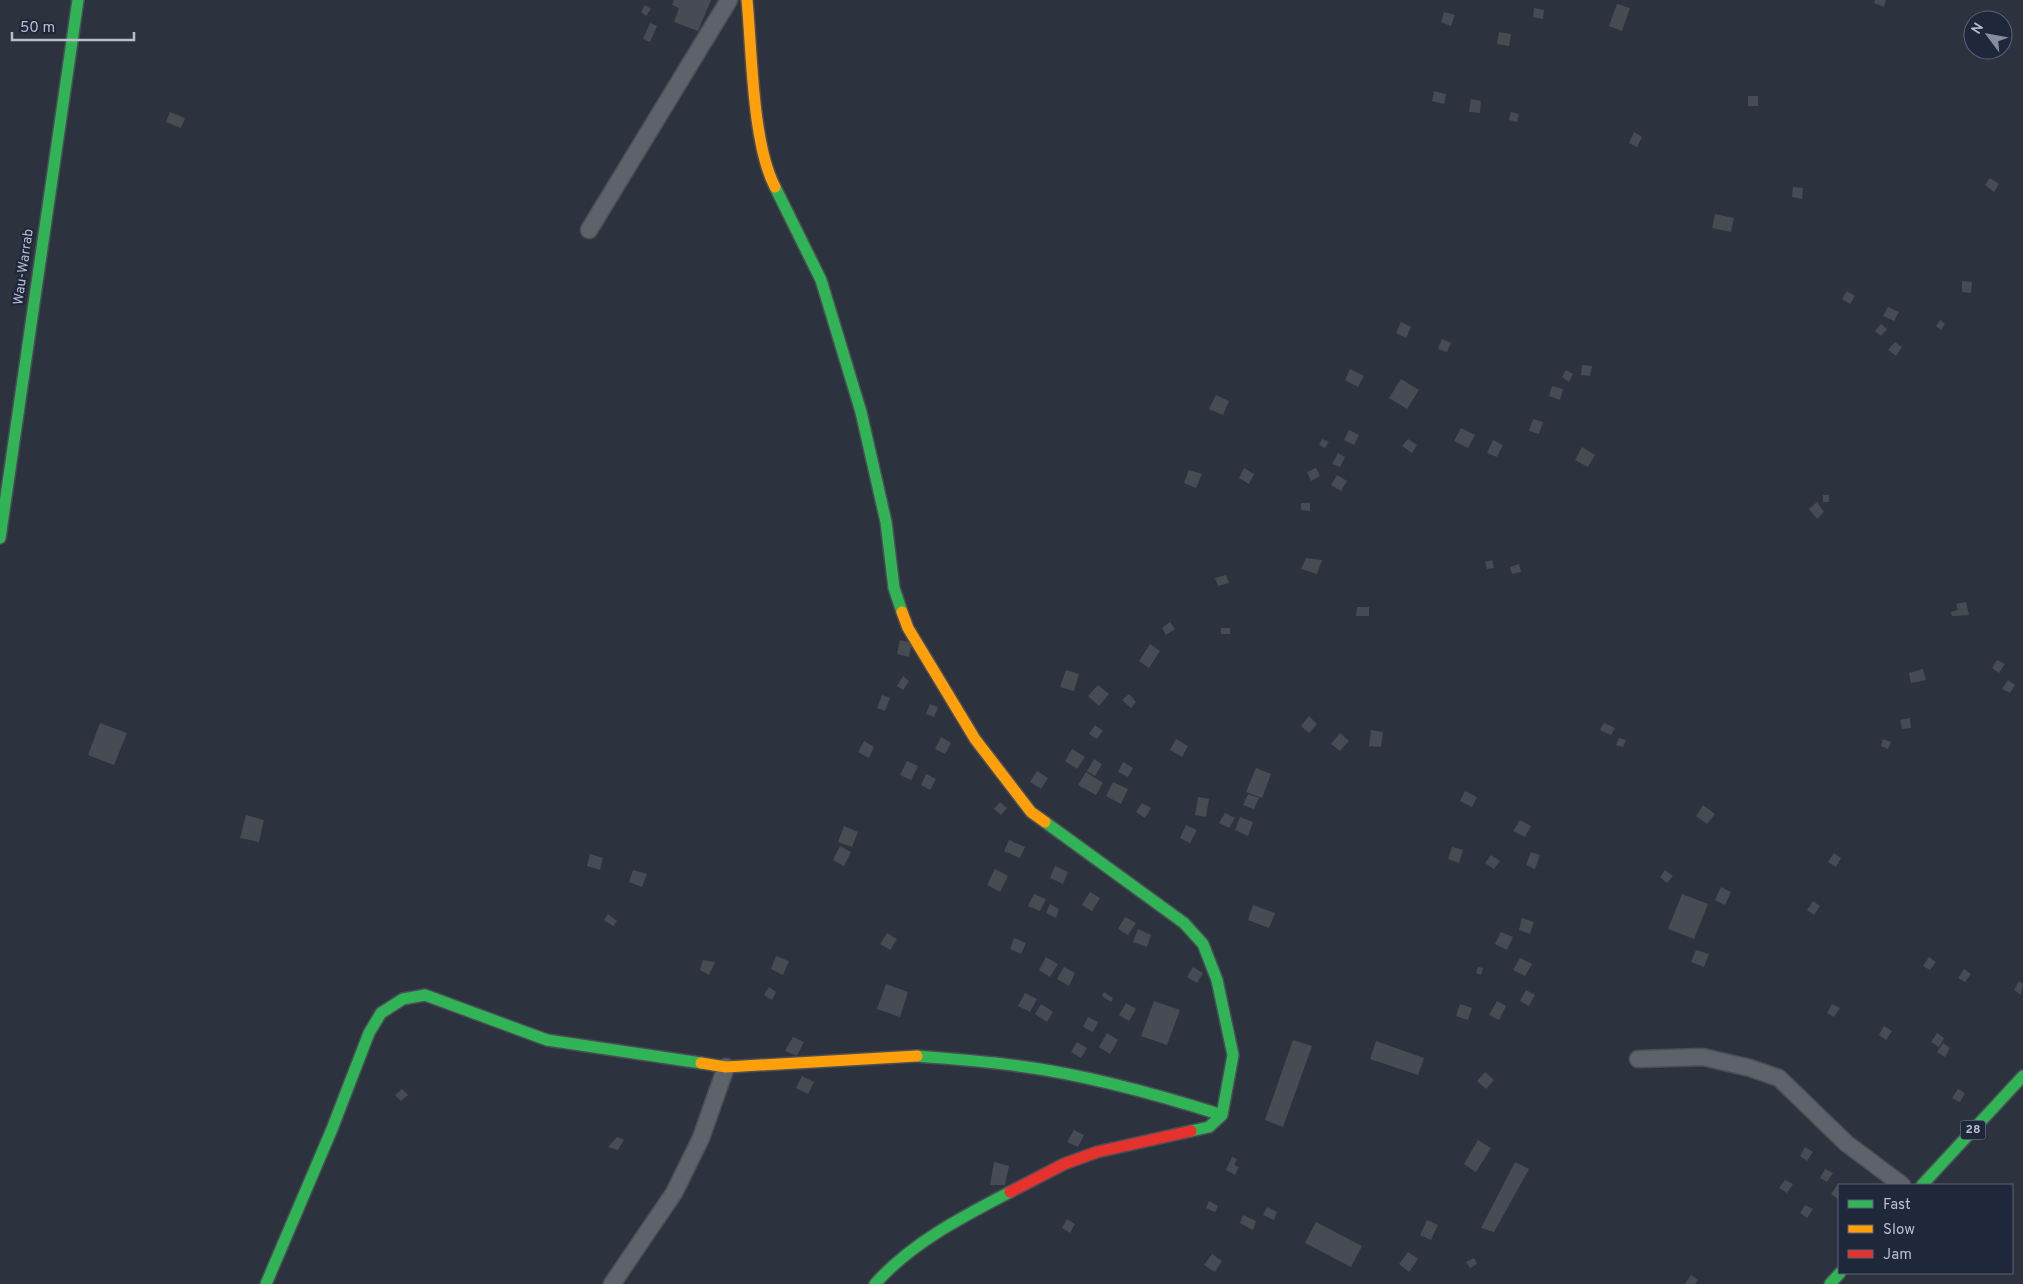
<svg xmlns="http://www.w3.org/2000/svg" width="2023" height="1284" viewBox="0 0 2023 1284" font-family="Overpass,sans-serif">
<rect width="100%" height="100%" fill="#2d333e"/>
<path fill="#464b54" d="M674 0H711L698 31 674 22 679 8 672 5Z
M1875 0H1886L1884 7 1874 3Z
M1617 4 1630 8 1622 31 1609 26Z
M645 5 651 9 646 16 641 12Z
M1534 8 1544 10 1543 19 1533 17Z
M1444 12 1455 15 1451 26 1441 22Z
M650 23 657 26 650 42 643 39Z
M1499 32 1511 34 1509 46 1497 44Z
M1434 91 1446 94 1444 104 1432 101Z
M1748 96H1758V106H1748Z
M1471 99 1481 101 1480 113 1469 112Z
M170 112 185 118 181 128 166 122Z
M1511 112 1519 114 1517 122 1509 120Z
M1634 132 1642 137 1637 147 1629 143Z
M1990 178 1999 184 1994 192 1985 185Z
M1793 187 1803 188 1802 199 1792 197Z
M1715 214 1734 218 1731 232 1712 228Z
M1962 281 1972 282 1971 293 1962 292Z
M1847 291 1855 296 1850 304 1842 299Z
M1888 307 1899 312 1894 321 1883 316Z
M1940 320 1945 324 1941 330 1936 326Z
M1401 322 1411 327 1406 338 1396 333Z
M1881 324 1887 329 1881 336 1875 331Z
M1442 339 1451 343 1447 352 1438 349Z
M1895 342 1902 347 1896 356 1888 350Z
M1582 365 1592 366 1590 376 1581 375Z
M1350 369 1364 376 1358 387 1345 380Z
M1566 370 1573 374 1569 382 1562 377Z
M1401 379 1419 390 1407 409 1389 398Z
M1552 386 1563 389 1560 400 1549 396Z
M1216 395 1229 401 1223 415 1209 409Z
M1533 419 1543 422 1539 434 1529 431Z
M1461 428 1475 435 1468 448 1454 441Z
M1349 430 1359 435 1354 445 1344 440Z
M1322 439 1329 442 1325 448 1319 445Z
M1408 439 1417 445 1412 453 1402 446Z
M1493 440 1503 445 1497 457 1487 453Z
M1582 447 1595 455 1588 467 1575 460Z
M1338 453 1345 457 1340 467 1332 464Z
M1244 468 1254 474 1249 484 1239 478Z
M1316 468 1320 476 1311 481 1307 472Z
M1189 470 1202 474 1196 488 1184 483Z
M1337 475 1347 481 1341 491 1331 485Z
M1823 495H1829V502H1823Z
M1817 502 1824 512 1817 519 1809 509Z
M1301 503H1310V511L1301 510Z
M1306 558 1322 560 1317 574 1301 569Z
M1492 560 1494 568 1487 569 1485 562Z
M1519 564 1521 572 1512 574 1510 567Z
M1226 575 1229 583 1218 586 1215 578Z
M1966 602 1969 615 1952 616 1951 612 1958 610 1956 604Z
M1357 607H1369V616H1356Z
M1170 622 1175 629 1166 635 1162 628Z
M1221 628H1230V634H1221Z
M900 640 912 643 909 657 897 654Z
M1150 644 1160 651 1149 668 1139 661Z
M1997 660 2005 664 1999 673 1992 668Z
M1923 669 1926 680 1911 683 1909 673Z
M1066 670 1079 674 1074 691 1060 687Z
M903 676 909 681 903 690 897 686Z
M2008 680 2015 685 2010 693 2002 689Z
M1098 685 1109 694 1099 706 1088 696Z
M1129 694 1136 702 1131 708 1122 700Z
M882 695 890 698 885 711 877 708Z
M930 704 938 707 934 717 926 714Z
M1309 716 1317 724 1309 733 1301 726Z
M1910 718 1911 728 1902 729 1900 720Z
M100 723 127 733 114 765 88 755Z
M1604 723 1615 728 1611 735 1600 730Z
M1095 725 1103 731 1097 739 1089 734Z
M1371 730 1383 732 1381 747 1369 746Z
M1340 733 1349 741 1340 751 1331 744Z
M941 737 951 743 945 754 935 749Z
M1619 738 1626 740 1623 747 1616 745Z
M1176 739 1188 746 1182 757 1170 750Z
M1883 739 1891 742 1888 749 1881 746Z
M864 741 874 747 869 758 858 752Z
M1072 749 1085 757 1077 769 1065 761Z
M1094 759 1102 764 1095 776 1087 771Z
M907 761 918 766 911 780 900 775Z
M1123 762 1133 768 1128 777 1118 772Z
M1256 768 1271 774 1262 798 1246 792Z
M1037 771 1048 778 1041 789 1030 782Z
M1086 772 1103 783 1096 795 1078 785Z
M926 774 936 779 930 790 921 785Z
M1113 782 1128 789 1121 804 1106 796Z
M1465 791 1477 797 1472 807 1460 801Z
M1248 794 1259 798 1254 809 1243 805Z
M1198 797 1209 799 1206 817 1195 815Z
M1000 802 1007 808 1001 815 994 809Z
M1142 803 1151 808 1145 818 1136 812Z
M1703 805 1715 814 1707 824 1696 816Z
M1225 813 1235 818 1229 828 1219 823Z
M246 815 264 820 259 842 240 838Z
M1240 817 1253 822 1248 836 1235 830Z
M1520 820 1531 826 1525 837 1513 831Z
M1186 825 1197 830 1190 843 1180 838Z
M844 826 858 832 852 847 838 842Z
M1009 840 1025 847 1020 858 1004 851Z
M840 846 851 852 844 866 833 860Z
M1452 847 1463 850 1459 863 1448 859Z
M1531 852 1540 855 1535 869 1526 865Z
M1834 853 1841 858 1836 867 1828 862Z
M590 854 603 858 600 870 587 866Z
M1491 855 1500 861 1494 869 1485 863Z
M1055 866 1068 872 1063 884 1050 878Z
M995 869 1008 876 1000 892 987 885Z
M633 870 647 874 642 887 629 882Z
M1665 870 1673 876 1667 883 1660 877Z
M1721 887 1731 892 1725 905 1715 900Z
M1090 892 1100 898 1092 911 1082 905Z
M1034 894 1046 899 1040 911 1028 906Z
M1682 894 1708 904 1694 939 1668 929Z
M1813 901 1820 906 1814 915 1807 910Z
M1050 904 1059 909 1056 918 1046 913Z
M1253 905 1275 913 1269 928 1248 920Z
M608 914 617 921 613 926 604 920Z
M1125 917 1136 923 1128 935 1118 929Z
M1522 918 1534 922 1530 934 1519 930Z
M1138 929 1151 935 1147 947 1133 942Z
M1501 932 1513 937 1507 950 1495 944Z
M887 933 897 939 890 950 880 944Z
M1014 938 1026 943 1021 954 1010 949Z
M1696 950 1709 954 1704 967 1691 962Z
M776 956 789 961 783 975 771 969Z
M1046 957 1058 964 1050 977 1039 970Z
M1929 957 1936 962 1930 970 1923 966Z
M1520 958 1532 964 1525 976 1513 970Z
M703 960 715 962 709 975 700 970Z
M1064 967 1075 973 1069 986 1057 979Z
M1193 967 1203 973 1197 983 1187 977Z
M1478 967 1483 968 1481 975 1476 973Z
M1964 969 1971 974 1965 982 1958 978Z
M2019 981 2023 984 2021 995 2014 990Z
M886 984 908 992 900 1017 877 1009Z
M769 987 776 992 772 1000 764 995Z
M1526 990 1535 995 1529 1006 1520 1001Z
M1104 992 1113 998 1111 1002 1102 996Z
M1025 993 1037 999 1030 1012 1018 1006Z
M1154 1001 1180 1010 1167 1045 1141 1036Z
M1497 1001 1506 1006 1499 1020 1489 1015Z
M1126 1003 1136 1009 1129 1021 1119 1015Z
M1041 1004 1053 1012 1047 1022 1035 1014Z
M1460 1004 1472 1008 1468 1020 1456 1016Z
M1832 1004 1840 1008 1834 1017 1827 1013Z
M1088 1017 1098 1022 1093 1032 1083 1027Z
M1884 1026 1892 1031 1886 1040 1879 1035Z
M1107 1033 1118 1040 1110 1054 1099 1047Z
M1937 1033 1944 1038 1939 1047 1931 1042Z
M793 1037 804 1042 797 1056 785 1051Z
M1293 1040 1312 1046 1283 1127 1265 1120Z
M1376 1041 1424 1058 1418 1075 1370 1059Z
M1077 1042 1087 1048 1081 1058 1071 1052Z
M1943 1043 1950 1048 1945 1057 1937 1052Z
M1485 1072 1494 1080 1486 1089 1477 1081Z
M802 1076 814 1082 808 1094 796 1088Z
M402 1089 408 1095 401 1101 395 1095Z
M1958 1089 1965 1093 1960 1102 1952 1098Z
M1074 1130 1084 1135 1078 1147 1067 1142Z
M617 1137 624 1140 618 1150 608 1147Z
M1478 1140 1491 1148 1476 1172 1464 1164Z
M1805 1147 1813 1152 1807 1161 1800 1156Z
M1232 1157 1237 1159 1234 1165 1239 1167 1235 1175 1226 1170Z
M994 1162 1009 1166 1005 1185H990Z
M1515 1162 1529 1169 1494 1232 1481 1228Z
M1825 1169 1833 1173 1827 1182 1820 1178Z
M1785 1180 1793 1184 1787 1193 1779 1188Z
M1837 1185 1839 1187 1838 1199 1831 1194Z
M1209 1201 1218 1206 1215 1212 1206 1208Z
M1805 1205 1813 1209 1807 1218 1800 1213Z
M1267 1207 1277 1212 1274 1220 1263 1215Z
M1243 1215 1256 1221 1253 1230 1240 1223Z
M1067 1219 1075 1224 1070 1233 1062 1228Z
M1427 1220 1438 1225 1431 1240 1420 1235Z
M1316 1222 1362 1246 1351 1267 1305 1243Z
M1408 1252 1418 1259 1409 1272 1399 1264Z
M1212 1254 1222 1261 1215 1272 1204 1265Z
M1474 1258 1477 1264 1470 1268 1466 1262Z
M1691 1275 1698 1280 1695 1284H1685Z"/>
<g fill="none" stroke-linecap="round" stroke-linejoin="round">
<g stroke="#4a4e56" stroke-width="19">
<path id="street" d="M589 230 729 0
M1638 1059 1703 1057 1750 1068 1779 1078 1846 1143 1902 1185
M612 1284 674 1193 701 1138 726 1067"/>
</g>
<g stroke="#4a4e56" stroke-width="14">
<path id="fast" d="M775 187 821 280 861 412 886 522 894 588 902 612
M0 538 78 0
M1045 822 1184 923 1203 944 1217 980 1233 1055 1222 1115 1209 1127 1191 1131
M917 1056C951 1059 985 1061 1019 1066 1088 1075 1156 1094 1222 1115
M1922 1185 2023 1076
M266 1284 332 1129 369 1033 381 1013 403 999 425 995 547 1040 701 1063
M875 1284C911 1243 962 1217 1010 1192
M1830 1284 1840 1273"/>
</g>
<g stroke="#4a4e56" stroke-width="14">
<path id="slow" d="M747 0C752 51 752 143 775 187
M902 612 908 628 975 739 1031 812 1045 822
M701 1063 726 1067 917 1056"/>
</g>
<g stroke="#4a4e56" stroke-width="14">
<path id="jam" d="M1010 1192 1064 1164 1097 1152 1191 1131"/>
</g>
<use href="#street" stroke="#5e626b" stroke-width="16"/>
<use href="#fast" stroke="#30b455" stroke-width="11"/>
<use href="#slow" stroke="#ff9f0a" stroke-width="11"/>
<use href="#jam" stroke="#e5322d" stroke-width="11"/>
</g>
<g text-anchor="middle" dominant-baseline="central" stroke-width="4.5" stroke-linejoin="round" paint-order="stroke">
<rect fill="#1f273b" stroke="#8a91a2" stroke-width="1" x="1960.5" y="1120.5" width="25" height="19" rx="4"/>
<g font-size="12" font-weight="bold" fill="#b8bece">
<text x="1973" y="1130">28</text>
</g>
<g font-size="14" fill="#b8bece" stroke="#1f273b">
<text transform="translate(24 267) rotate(-82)">Wau-Warrab</text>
</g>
</g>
<rect x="1838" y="1184" width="175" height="90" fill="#1f273b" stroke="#5c6376"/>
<rect x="1848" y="1200" width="25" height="8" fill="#30b455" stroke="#5c6376"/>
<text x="1883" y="1209" font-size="15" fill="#b8bece">Fast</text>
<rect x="1848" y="1225" width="25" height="8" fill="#ff9f0a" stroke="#5c6376"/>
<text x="1883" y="1234" font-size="15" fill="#b8bece">Slow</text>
<rect x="1848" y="1250" width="25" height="8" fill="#e5322d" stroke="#5c6376"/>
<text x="1883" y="1259" font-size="15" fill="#b8bece">Jam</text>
<g transform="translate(1988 35) rotate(302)"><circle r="24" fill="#1f273b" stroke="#5c6376"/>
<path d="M0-4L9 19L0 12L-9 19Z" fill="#878d9c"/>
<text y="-8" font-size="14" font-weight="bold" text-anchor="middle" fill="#b8bece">N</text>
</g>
<path d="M12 32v8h122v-8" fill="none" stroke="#b8bece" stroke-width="2.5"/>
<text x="20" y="32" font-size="15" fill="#b8bece" stroke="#1f273b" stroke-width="4" paint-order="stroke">50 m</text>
</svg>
